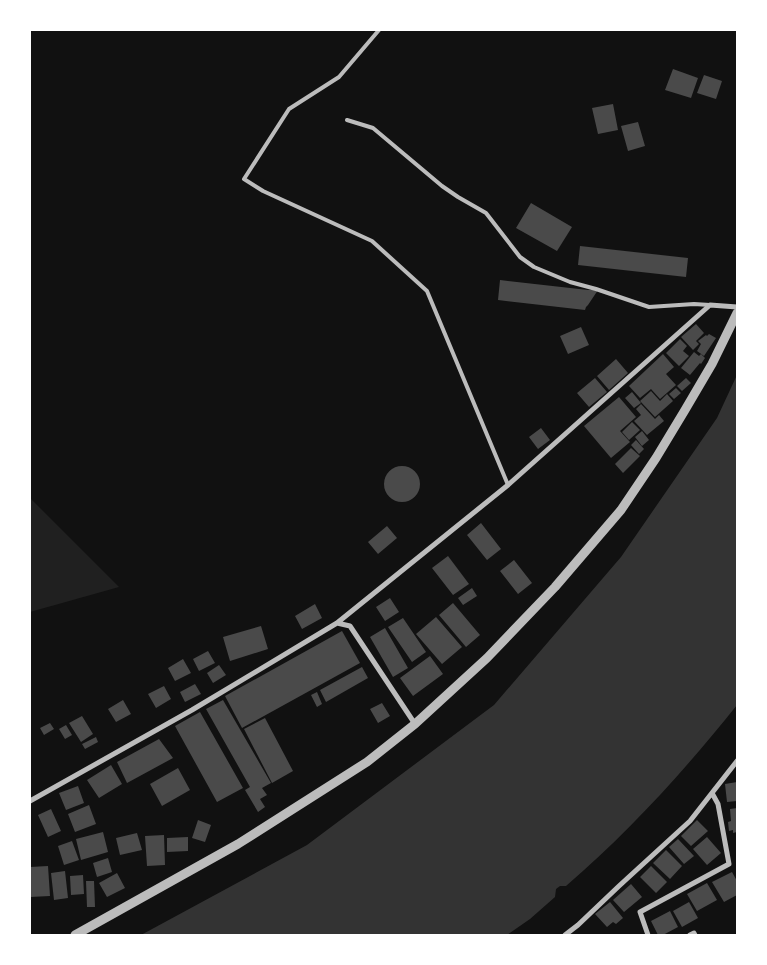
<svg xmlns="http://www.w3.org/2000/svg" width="767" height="965" viewBox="0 0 767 965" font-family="'Work Sans',sans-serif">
<rect width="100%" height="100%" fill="#111"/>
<path fill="#202020" d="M30 498 119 587 30 612Z"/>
<path fill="#333" d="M737 375V705C685 770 629 832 566 886H560L556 889 555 897 530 919 507 935H141L307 845 494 705 621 557 717 418Z"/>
<path fill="#4a4a4a" d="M673 69 698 78 691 98 665 90Z
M704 75 722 81 716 99 697 93Z
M613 104 618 130 598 134 592 108Z
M638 122 645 146 628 151 621 126Z
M531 203 572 227 557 251 516 228Z
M580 246 688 258 686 277 578 265Z
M500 280 588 290H598L588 305 586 307 585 310 498 300Z
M696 324 704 333 696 341 699 344 693 350 681 337Z
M581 327 589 345 568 354 560 336Z
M709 334 716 338 704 356 697 351 701 344 698 341 706 335 707 336Z
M680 339 687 346 683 351 689 356 679 366 666 353Z
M694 352 699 356 701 354 705 358 701 364 700 363 690 375 681 368Z
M663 354 674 367 666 374 676 385 660 399 651 389 640 398 629 386Z
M616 359 628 373 609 390 597 376Z
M595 378 607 392 589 407 577 393Z
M686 378 691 383 682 391 677 386Z
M676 388 681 393 674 399 669 394Z
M651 391 660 401 667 394 673 401 655 417 640 401Z
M632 392 641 403 634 408 625 398Z
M619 397 636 417 620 431 630 442 611 458 584 426Z
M641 404 655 419 659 415 664 421 647 435 634 421 641 415 636 409Z
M632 422 640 430 629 440 622 432Z
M541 428 550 440 538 449 529 437Z
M642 431 649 440 642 446 635 437Z
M636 440 644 449 639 454 631 445Z
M631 448 640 456 623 473 615 464Z
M384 484a18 18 0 1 1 36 0a18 18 0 1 1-36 0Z
M481 523 501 549 487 560 467 535Z
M387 526 397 538 378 554 368 542Z
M448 556 469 584 453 595 432 568Z
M514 560 532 583 518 594 500 571Z
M472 588 477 596 463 605 458 598Z
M390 598 399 612 385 621 376 607Z
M453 603 480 635 466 647 439 615Z
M315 604 322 618 302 629 295 616Z
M436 617 462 647 442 664 416 634Z
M403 618 426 652 412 662 388 627Z
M261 626 268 649 230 661 223 637Z
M385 628 408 668 393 677 370 637Z
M342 631 360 663 242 728 225 696Z
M208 651 215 663 199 671 193 659Z
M430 656 443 674 413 696 400 678Z
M183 659 191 673 175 681 168 668Z
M219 665 226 675 213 683 207 673Z
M362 667 368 678 326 702 320 690Z
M195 684 201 694 185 702 180 692Z
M164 686 171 699 156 708 148 694Z
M317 692 322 704 317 707 311 695Z
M123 700 131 714 116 722 108 709Z
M223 700 271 783 262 788 267 795 260 799 265 807 258 812 245 790 250 787 206 709Z
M382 703 390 716 378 723 370 709Z
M200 712 243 788 217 802 175 726Z
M82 716 93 734 81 742 69 723Z
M265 718 293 771 272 783 244 729Z
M50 723 54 729 44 735 40 728Z
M66 725 72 735 65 739 59 729Z
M96 737 98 742 85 749 82 744Z
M159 739 173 758 127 783 117 762Z
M111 765 122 784 99 798 87 780Z
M178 768 190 790 162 806 150 784Z
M737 782V801L727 802 725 784Z
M78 786 84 803 66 810 59 793Z
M89 805 96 824 75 832 68 814Z
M737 808V832L733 833V830L729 831 728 822 731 821 730 809Z
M51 809 61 831 48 837 38 815Z
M198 820 211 825 205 842 192 838Z
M697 820 708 831 691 846 681 836Z
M103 832 108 852 81 860 76 839Z
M137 833 142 850 120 855 116 838Z
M164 835 165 865 147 866 145 836Z
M188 837V851L167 852V838Z
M707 837 721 853 707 865 693 849Z
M678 839 694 856 684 864 669 847Z
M72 841 79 860 64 865 58 846Z
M666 850 682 866 670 879 653 863Z
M108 858 112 872 97 877 93 863Z
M48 866 50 896 30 897V867Z
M651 866 667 882 656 893 640 877Z
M65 871 68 898 54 900 51 873Z
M732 872 737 881V895L724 902 712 882Z
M117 873 125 888 107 897 99 883Z
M83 875 84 894 71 895 70 876Z
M86 881H94L95 907H87Z
M707 883 717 900 697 911 687 894Z
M631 884 642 897 624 912 613 900Z
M610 902 623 918 616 924 613 922 607 927 595 914Z
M689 902 698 918 682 927 673 911Z
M670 911 678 927 663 935H658L651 921Z"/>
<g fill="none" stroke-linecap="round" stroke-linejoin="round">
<path stroke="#bcbcbc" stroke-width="4" d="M379 30 339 77 289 109 244 179 263 191 372 241 427 291 508 485
M347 120 373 128 442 186 458 197 486 213 520 257 534 267 570 282 596 289 649 307 694 304 710 305"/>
<path stroke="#bcbcbc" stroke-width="5" d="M337 623 508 485 710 305 737 307
M30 801 192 710 337 623 350 626 415 724
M565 935 578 925 619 886 690 821 737 761
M648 935 640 912 729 864 718 804 712 793
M690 935 694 933 695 935"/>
<path stroke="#bcbcbc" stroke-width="9" d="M75 935 238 844 367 762 415 724 487 658 555 587 621 510 656 458 685 410 712 364 737 313"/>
</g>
<rect width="767" height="965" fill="none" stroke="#ffffff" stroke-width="62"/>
</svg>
